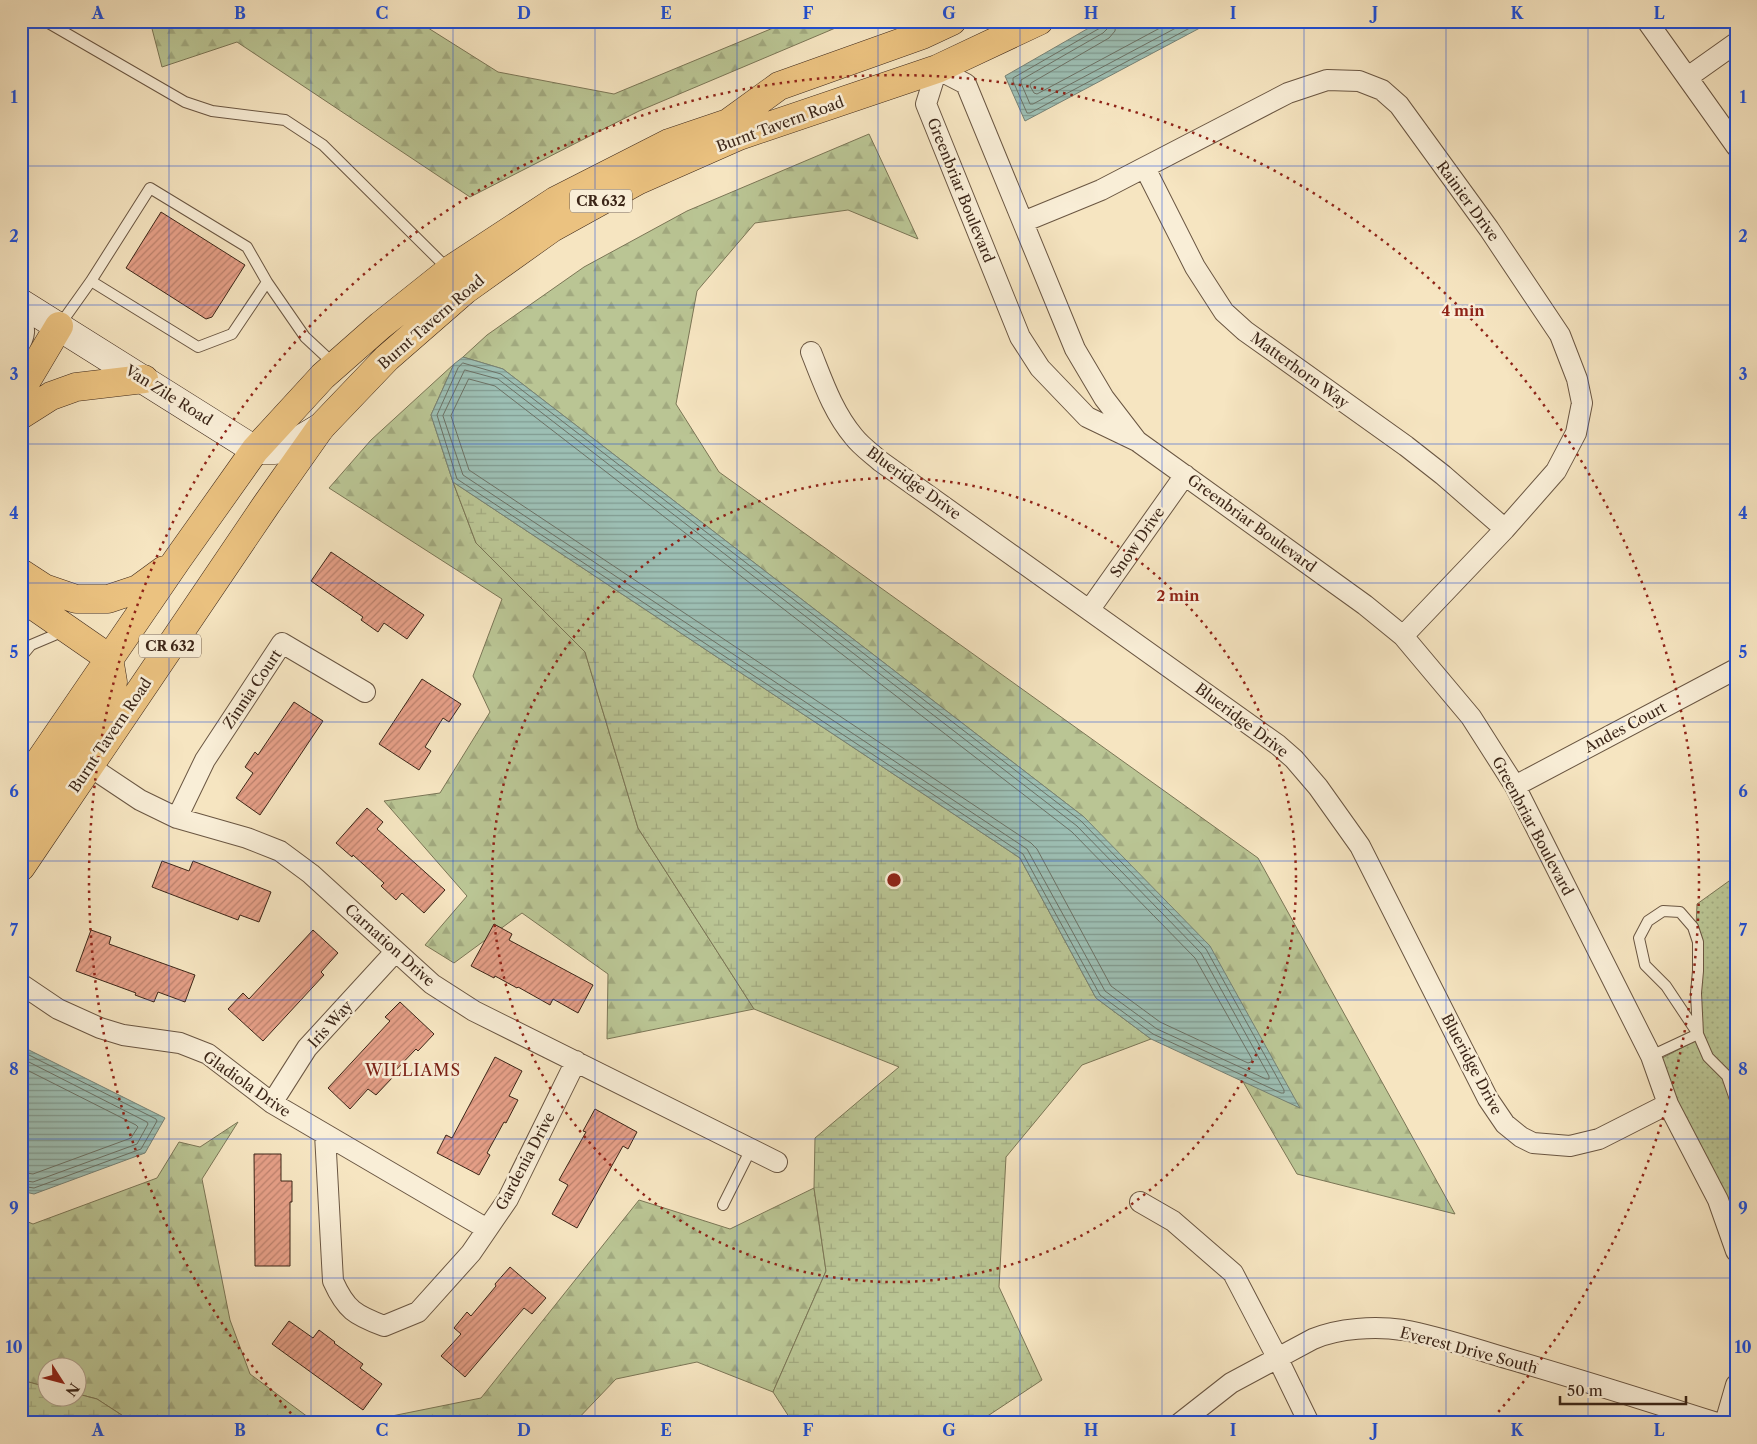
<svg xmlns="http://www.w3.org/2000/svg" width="1757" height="1444" viewBox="0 0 1757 1444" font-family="'Libre Caslon Text',serif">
<defs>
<pattern id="forest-firs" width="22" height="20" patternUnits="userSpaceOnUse" patternTransform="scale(1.25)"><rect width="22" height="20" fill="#bac594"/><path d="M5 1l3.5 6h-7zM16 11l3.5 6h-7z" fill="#a1a97f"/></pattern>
<pattern id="wetland-marsh" width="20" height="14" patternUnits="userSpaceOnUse" patternTransform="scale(1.25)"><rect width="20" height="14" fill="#bac594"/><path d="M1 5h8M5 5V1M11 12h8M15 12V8" fill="none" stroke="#a1a97f"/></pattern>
<pattern id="park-dots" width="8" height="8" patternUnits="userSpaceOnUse" patternTransform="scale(1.25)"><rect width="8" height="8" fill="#bac594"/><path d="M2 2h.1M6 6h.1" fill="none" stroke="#a1a97f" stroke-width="1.8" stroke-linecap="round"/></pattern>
<pattern id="water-rules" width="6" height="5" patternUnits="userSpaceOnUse" patternTransform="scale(1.25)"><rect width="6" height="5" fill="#9dbfb4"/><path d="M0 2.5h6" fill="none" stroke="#819b91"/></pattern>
<pattern id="building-hatch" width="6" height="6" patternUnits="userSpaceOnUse" patternTransform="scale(1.25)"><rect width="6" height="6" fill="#e59f87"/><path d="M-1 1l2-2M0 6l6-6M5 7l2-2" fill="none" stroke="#bb816d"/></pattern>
</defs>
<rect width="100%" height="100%" fill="#f6e5c1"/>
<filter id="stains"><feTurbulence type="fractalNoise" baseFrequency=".004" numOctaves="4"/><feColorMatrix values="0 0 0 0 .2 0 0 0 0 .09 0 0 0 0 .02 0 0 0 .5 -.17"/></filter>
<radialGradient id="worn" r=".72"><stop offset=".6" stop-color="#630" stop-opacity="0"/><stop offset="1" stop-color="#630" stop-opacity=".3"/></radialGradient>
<path fill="url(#forest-firs)" stroke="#7b7656" d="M150 21H417L498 72 614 94 790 21H852L639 111 470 197 237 42 162 67Z
M869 134 918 239 848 210 755 223 697 291 676 404 719 472 1258 858 1455 1214 1297 1174 1242 1080 1299 1107 1084 817 503 369 463 357 487 335 584 267 687 211Z
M454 364 431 415 453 482 476 543 585 652 638 828 754 1009 607 1039 608 974 522 913 454 963 425 945 467 896 384 801 440 793 490 712 473 676 502 599 329 488 371 440Z
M238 1122 202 1179 230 1320 250 1374 316 1423H134L97 1399 78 1394V1366H48L47 1387 21 1380V1219L33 1224 157 1178 179 1142 200 1147Z
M814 1188 826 1271 773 1392 697 1362 616 1379 574 1423H357L481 1398 639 1200 730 1229Z"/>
<path fill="url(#wetland-marsh)" stroke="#7b7656" d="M453 482 1020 858 1096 998 1151 1039 1082 1065 1006 1157 999 1287 1042 1380 977 1423H793L773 1392 826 1271 814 1188 815 1138 899 1067 754 1009 638 828 585 652 476 543Z
M21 1380 47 1387 48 1396H78V1394L97 1399 134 1423H21Z"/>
<path fill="url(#park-dots)" stroke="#7b7656" d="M1736 876V1223L1647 1066 1691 1043 1697 904Z"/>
<path fill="url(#water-rules)" stroke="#768276" d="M1101 21H1213L1025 121 1005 76Z
M463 357 503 369 1084 817 1210 946 1300 1108 1151 1039 1096 998 1020 858 453 482 431 415 454 364Z
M21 1046 165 1118 145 1153 34 1194 21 1191Z"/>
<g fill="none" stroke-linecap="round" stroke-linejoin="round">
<path stroke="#6c7266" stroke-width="1" d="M1102 21 1100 28 1013 78V81L1027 113H1030L1203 21
M1109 21 1108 28 1103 33 1021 80V83L1030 104H1033L1189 21
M1116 21 1115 31 1109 38 1031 83 1030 86 1034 93 1037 94 1173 21
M463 363 501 374 1081 821 1206 949 1284 1090V1093H1281L1153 1034 1100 995 1023 854 457 479 437 415 458 368Z
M465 370 498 379 1077 826 1201 953 1269 1076V1079H1266L1157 1029 1105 991 1027 849 463 475 443 416Z
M469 379 495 386 1072 832 1195 958 1252 1059 1251 1062 1248 1063 1160 1022 1111 986 1037 849 1031 843 469 470 451 416Z
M21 1051 156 1119 157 1121 141 1149 34 1188 21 1186
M21 1058 147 1122 148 1124 137 1144 33 1182 21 1180
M21 1067 136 1125 138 1127 131 1138 33 1174 21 1172"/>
</g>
<path fill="url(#building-hatch)" stroke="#3c2618" d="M161 212 245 265 212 317 206 319 126 268Z
M331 552 424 615 407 639 384 623 378 632 361 620 363 617 311 581Z
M422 679 461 704 449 722 443 718 425 747 431 751 419 770 379 744Z
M294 702 323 721 260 815 236 798 253 773 245 767 255 752 258 755Z
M367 808 383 822 377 829 445 890 424 913 402 893 396 900 381 886 384 883 353 855 352 857 336 843Z
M162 861 189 871 193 861 271 892 259 922 240 915 238 920 152 887Z
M494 924 512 934 509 940 593 985 578 1013 553 999 550 1005 518 987 517 988 495 976 494 978 471 966Z
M91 930 111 937 109 944 195 975 185 1002 158 992 154 1002 135 995 136 993 76 971Z
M313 930 338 953 321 972 324 975 263 1041 228 1009 243 993 249 999Z
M400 1002 434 1034 418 1051 416 1049 391 1075 393 1077 376 1095 368 1089 350 1109 328 1088 390 1021 385 1017Z
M495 1057 522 1071 509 1096 518 1100 506 1123 504 1122 487 1153 490 1155 479 1175 437 1153 446 1135 452 1138Z
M595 1109 637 1132 628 1149 623 1146 577 1228 552 1214 568 1185 559 1180 586 1132 583 1131Z
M254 1154H281V1181H292V1202H290V1266H255Z
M510 1267 546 1298 532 1314 524 1308 465 1377 441 1356 461 1334 454 1328 467 1312 471 1316 496 1286 495 1284Z
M289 1321 313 1338 319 1330 335 1342 334 1343 363 1364 360 1368 382 1384 363 1410 272 1344Z"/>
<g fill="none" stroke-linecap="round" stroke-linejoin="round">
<g stroke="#6a5642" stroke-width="12">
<path id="lane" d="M45 21 185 102 212 111 285 120 323 145 449 270
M91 281 198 347 232 334 267 282 305 337 334 364
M59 326 91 281 150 188 247 247 267 282
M21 352C31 337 31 329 25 313
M21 657 31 645 64 631
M1698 1034 1696 993 1698 971V942L1693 927 1680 912 1663 911 1648 921 1639 938 1645 965 1666 986 1698 1034 1708 1057 1727 1076 1736 1075
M1651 1056 1698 1034
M1727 1076 1736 1102
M723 1205 751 1149"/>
</g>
<g stroke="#6a5642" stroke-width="22">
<path id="street" d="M1647 21 1736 146
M1688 77 1736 43
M1145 168 1195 267 1224 312 1245 331 1406 446 1443 475 1505 529
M1023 222 1101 190 1288 93 1327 80 1359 81 1382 90 1399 105 1489 229 1560 335 1577 379 1582 403 1576 433 1556 471 1505 529 1403 636
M811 352C823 382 833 412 854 437 861 446 871 453 880 461L1278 745 1294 759 1318 787 1360 846 1488 1099 1505 1124 1521 1137 1533 1143 1570 1146 1599 1139 1668 1104
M1137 441 1104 398 1075 349 966 84 937 69 926 104 1020 337 1040 368 1087 417 1137 441 1365 605 1403 636 1471 717 1515 786 1651 1056 1668 1104 1718 1200 1736 1251
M1090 609 1185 475
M89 766 140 800 177 818 247 838 280 851 311 874 432 984 474 1011 777 1162
M1515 786 1736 669
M177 818 205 760 282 643 365 692
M21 984 58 1009 100 1028 123 1035 180 1043 208 1054 272 1103 487 1229
M272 1103 307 1048 396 951
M325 1134 333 1281C346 1310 355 1315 384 1326L418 1312 471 1253 508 1199 576 1061
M1140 1202 1173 1221 1233 1273 1277 1357 1309 1423
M1180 1423 1231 1383 1313 1339C1339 1328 1375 1326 1403 1330 1438 1336 1475 1349 1509 1359 1579 1379 1648 1401 1717 1423
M1725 1423 1736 1385"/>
</g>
<g stroke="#3c2618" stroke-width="29">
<path id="secondary" d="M21 303 255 450H275L301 439 321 427"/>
</g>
<g stroke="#3c2618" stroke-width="29">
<path id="primary" d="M21 390 59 326
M21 415 51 396 76 387 144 379
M21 573 44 588 76 599H108L138 589 164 570
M21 597 109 658 113 682 105 703 21 828
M21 788 177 560 255 450 323 376 381 325 450 270 555 201 669 143 728 123 779 86 922 35 952 21
M21 867 266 505 321 427 387 358 465 290 552 228 637 181 739 136 937 69 1039 21"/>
</g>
<use href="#lane" stroke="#f9eed7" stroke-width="10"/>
<use href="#street" stroke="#f9eed7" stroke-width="20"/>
<use href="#secondary" stroke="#f9eed7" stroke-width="28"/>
<use href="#primary" stroke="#ebc280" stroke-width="28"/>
</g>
<path fill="none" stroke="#1d4ed8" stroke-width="1" stroke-opacity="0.55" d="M169 21V1423M311 21V1423M453 21V1423M595 21V1423M737 21V1423M878 21V1423M1020 21V1423M1162 21V1423M1304 21V1423M1446 21V1423M1588 21V1423M21 166H1736M21 305H1736M21 444H1736M21 583H1736M21 722H1736M21 861H1736M21 1000H1736M21 1139H1736M21 1278H1736"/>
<g fill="none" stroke="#8f2418" stroke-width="2.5" stroke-dasharray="2.5 5">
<circle cx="894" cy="880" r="402"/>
<path d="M296 1419A805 805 0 1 1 1492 1419"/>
</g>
<g text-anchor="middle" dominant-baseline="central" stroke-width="5" stroke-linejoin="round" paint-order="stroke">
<g fill="#f9eed7" stroke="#756251" stroke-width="1">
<rect x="570" y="189.5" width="62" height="23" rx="4"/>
<rect x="139" y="634.5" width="62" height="23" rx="4"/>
</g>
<g font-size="14" font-weight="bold" fill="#3c2618">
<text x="601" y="201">CR 632</text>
<text x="170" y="646">CR 632</text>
</g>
<g font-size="15" fill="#3c2618" stroke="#f9eed7">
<text transform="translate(780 124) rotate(-20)">Burnt Tavern Road</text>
<text transform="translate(961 190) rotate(68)">Greenbriar Boulevard</text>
<text transform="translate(1468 201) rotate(54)">Rainier Drive</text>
<text transform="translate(431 322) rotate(-41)">Burnt Tavern Road</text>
<text transform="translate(1300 370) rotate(36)">Matterhorn Way</text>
<text transform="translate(169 395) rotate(32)">Van Zile Road</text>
<text transform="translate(914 483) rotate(36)">Blueridge Drive</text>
<text transform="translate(1252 523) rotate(36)">Greenbriar Boulevard</text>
<text transform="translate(1137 542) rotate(-55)">Snow Drive</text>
<text transform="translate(252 689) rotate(-56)">Zinnia Court</text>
<text transform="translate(1242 720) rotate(37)">Blueridge Drive</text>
<text transform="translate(1625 727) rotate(-28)">Andes Court</text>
<text transform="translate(110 735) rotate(-56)">Burnt Tavern Road</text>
<text transform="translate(1533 826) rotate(62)">Greenbriar Boulevard</text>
<text transform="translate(390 945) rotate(42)">Carnation Drive</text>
<text transform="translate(330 1024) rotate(-48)">Iris Way</text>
<text transform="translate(1472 1064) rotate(62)">Blueridge Drive</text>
<text transform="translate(247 1084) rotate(35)">Gladiola Drive</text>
<text transform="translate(525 1161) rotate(-62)">Gardenia Drive</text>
<text transform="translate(1469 1350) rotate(15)">Everest Drive South</text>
</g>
<g font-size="16" letter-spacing="1" fill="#7a1f14" stroke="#f9eed7">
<text x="413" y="1070">WILLIAMS</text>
</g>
</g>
<circle cx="894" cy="880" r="8" fill="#8f2418" stroke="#f9eed7" stroke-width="2.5"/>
<g font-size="15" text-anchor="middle" font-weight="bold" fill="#8f2418" stroke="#f9eed7" stroke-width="5" stroke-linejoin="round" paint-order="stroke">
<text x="1463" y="316">4 min</text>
<text x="1178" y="601">2 min</text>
</g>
<rect width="1757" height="1444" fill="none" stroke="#f6e5c1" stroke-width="55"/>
<g transform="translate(62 1382) rotate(126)"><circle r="24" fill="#f9eed7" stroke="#ad9e8b"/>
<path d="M0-4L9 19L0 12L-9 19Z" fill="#8f2418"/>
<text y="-8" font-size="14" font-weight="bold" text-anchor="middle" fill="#3c2618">N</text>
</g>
<path d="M1560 1396v8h126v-8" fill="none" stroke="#3c2618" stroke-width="2.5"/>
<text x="1567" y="1396" font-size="15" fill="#3c2618" stroke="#f9eed7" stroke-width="4" paint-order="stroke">50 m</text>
<rect x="28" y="28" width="1702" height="1388" fill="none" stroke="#1d4ed8" stroke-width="2"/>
<g font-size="16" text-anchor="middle" font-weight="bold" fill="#1d4ed8">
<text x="98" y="19">A</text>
<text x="240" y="19">B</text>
<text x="382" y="19">C</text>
<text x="524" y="19">D</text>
<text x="666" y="19">E</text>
<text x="808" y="19">F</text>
<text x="949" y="19">G</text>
<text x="1091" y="19">H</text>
<text x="1233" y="19">I</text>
<text x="1375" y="19">J</text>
<text x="1517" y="19">K</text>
<text x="1659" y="19">L</text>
<text x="14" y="103">1</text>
<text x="1743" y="103">1</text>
<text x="14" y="242">2</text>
<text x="1743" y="242">2</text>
<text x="14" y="380">3</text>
<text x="1743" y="380">3</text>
<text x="14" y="519">4</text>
<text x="1743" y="519">4</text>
<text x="14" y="658">5</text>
<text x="1743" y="658">5</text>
<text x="14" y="797">6</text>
<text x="1743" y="797">6</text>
<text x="14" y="936">7</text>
<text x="1743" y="936">7</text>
<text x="14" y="1075">8</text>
<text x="1743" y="1075">8</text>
<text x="14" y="1214">9</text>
<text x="1743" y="1214">9</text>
<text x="14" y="1353">10</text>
<text x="1743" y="1353">10</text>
<text x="98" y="1436">A</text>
<text x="240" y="1436">B</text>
<text x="382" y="1436">C</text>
<text x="524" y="1436">D</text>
<text x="666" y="1436">E</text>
<text x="808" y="1436">F</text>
<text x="949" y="1436">G</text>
<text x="1091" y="1436">H</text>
<text x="1233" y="1436">I</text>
<text x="1375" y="1436">J</text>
<text x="1517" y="1436">K</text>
<text x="1659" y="1436">L</text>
</g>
<rect width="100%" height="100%" filter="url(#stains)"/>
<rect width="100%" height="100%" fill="url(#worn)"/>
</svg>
